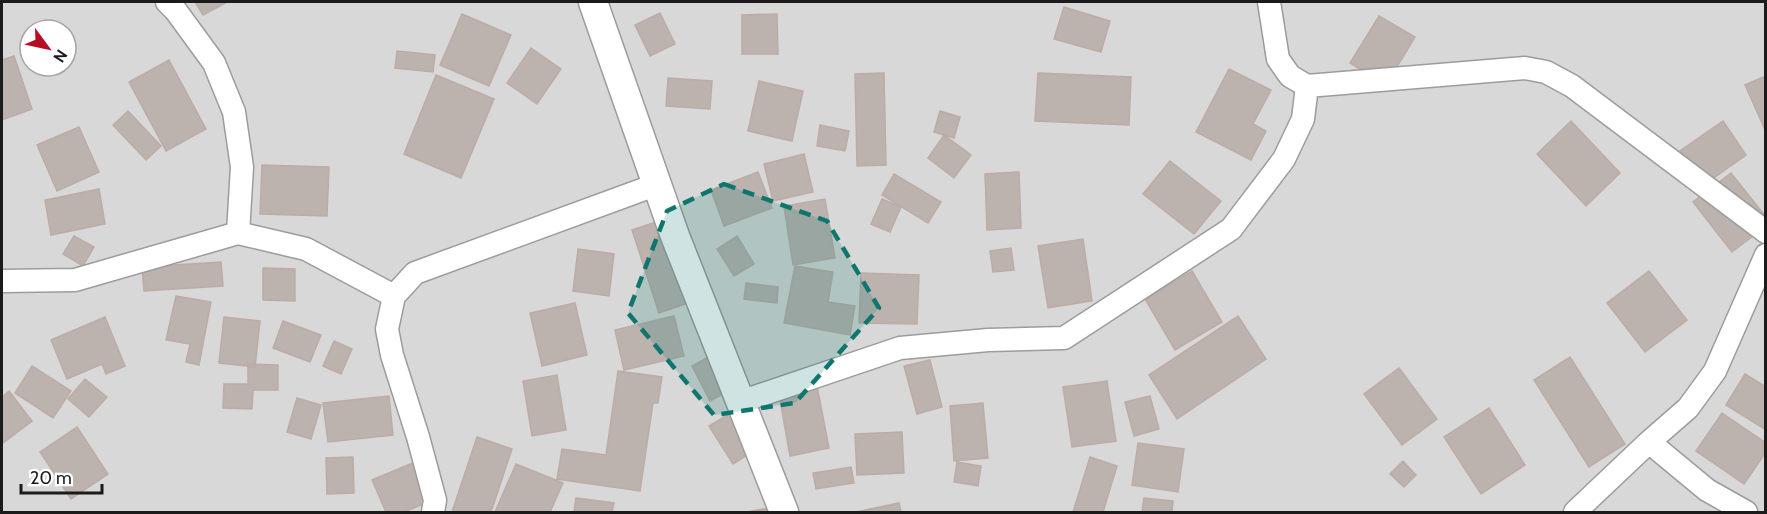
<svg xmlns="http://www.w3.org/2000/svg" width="1767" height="514" viewBox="0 0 1767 514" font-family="Cabin,sans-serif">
<rect width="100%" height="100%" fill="#ece7e1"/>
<path fill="#d9d8d8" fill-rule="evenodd" d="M2 2H1765V512H2ZM30 30H66V66H30Z"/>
<path fill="#bcb2ae" stroke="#bcaca5" stroke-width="1.5" d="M195 2H227L203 15Z
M1064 7 1110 21 1101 52 1054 39Z
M660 13 675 44 650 56 635 25Z
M462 14 511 35 489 86 440 65Z
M777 14 778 54H742V15Z
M1379 16 1415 37 1386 85 1350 63Z
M531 48 561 69 537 104 507 83Z
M397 51 435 55 433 72 395 68Z
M14 56 32 109 2 120V60Z
M169 60 206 129 166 151 129 82Z
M1229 69 1271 90 1253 124 1266 131 1251 160 1196 132Z
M884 73 886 165 857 166 855 74Z
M1038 73 1131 77 1129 125 1035 121Z
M436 75 494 99 461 178 404 154Z
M1766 76V132L1745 85Z
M668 78 712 81 710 109 666 106Z
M759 81 803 91 792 141 748 131Z
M128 111 161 146 146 160 113 125Z
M940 111 960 117 954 138 934 132Z
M1571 121 1620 173 1586 206 1537 154Z
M1723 121 1746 155 1701 187 1677 153Z
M820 125 849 131 845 151 817 146Z
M79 127 99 172 57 191 37 145Z
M944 135 971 155 954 178 928 158Z
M804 154 813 192 773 201 764 164Z
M1170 161 1221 201 1194 234 1143 194Z
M262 165 329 167 327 216 260 214Z
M758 172 772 208 724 226 711 190Z
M1019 172 1021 228 987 230 985 174Z
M1731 173 1766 217V226L1732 252 1693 202Z
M894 174 941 202 928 223 882 195Z
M99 189 105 224 51 235 45 200Z
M825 199 835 258 793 265 784 206Z
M882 199 901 207 890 232 871 224Z
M662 220 688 303 659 313 632 230Z
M74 236 94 247 83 266 63 254Z
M737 236 754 264 734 276 717 249Z
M1083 239 1092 301 1048 308 1038 246Z
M1011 248 1014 270 993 272 990 251Z
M578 249 614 254 609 296 573 291Z
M221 262 223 286 144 291 142 267Z
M795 266 833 272 828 302 855 306 850 335 784 323Z
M263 268 295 269V301L263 300Z
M1192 271 1222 322 1175 350 1145 299Z
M1649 271 1687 320 1645 352 1607 303Z
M861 273 919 275 917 324 859 323Z
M746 283 778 287 777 303 744 299Z
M176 296 211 302 199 365 186 362 190 344 166 340Z
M575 303 587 355 542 366 530 313Z
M674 316 684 356 624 370 615 330Z
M1238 316 1266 359 1177 419 1149 375Z
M105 317 125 366 106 374 102 364 67 379 51 340Z
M224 317 260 321 255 367 219 363Z
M283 321 321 335 310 362 273 348Z
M334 341 352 349 341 374 323 366Z
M708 357 727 392 710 401 692 366Z
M1570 357 1625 444 1589 467 1534 380Z
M930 360 942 407 917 414 904 366Z
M248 364 278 365V390H253L252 409 223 408 224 384H248Z
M32 366 71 391 53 418 15 393Z
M1399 368 1437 419 1402 445 1364 394Z
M618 371 662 377 658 403H653L640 491 557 479 562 449 606 455Z
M1745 374 1766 387V430L1726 405Z
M557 375 566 430 532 436 523 381Z
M85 379 107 397 89 417 68 399Z
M1107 381 1116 441 1072 447 1063 387Z
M817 386 829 448 790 456 779 394Z
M9 391 32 421 3 443 2 441V397Z
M389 396 393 435 328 442 323 403Z
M1150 396 1159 429 1134 436 1125 402Z
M297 398 321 405 311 439 287 432Z
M983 403 988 458 954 461 950 406Z
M1489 408 1525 465 1481 494 1444 437Z
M1722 413 1766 443V452L1744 484 1696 451Z
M729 414 752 452 733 464 709 426Z
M77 427 108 474 71 499 40 452Z
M902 432 904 473 857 475 855 434Z
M477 437 512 449 491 512H452Z
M1138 443 1184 449 1178 492 1132 485Z
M353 457 354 493 327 494 326 458Z
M1090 457 1117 466 1103 512H1073Z
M1403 461 1416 475 1404 487 1390 474Z
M415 462 431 501 404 512H386L372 480Z
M957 462 981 466 978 486 954 482Z
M516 464 563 483 550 512H495Z
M851 467 854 483 816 489 813 473Z
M576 498 614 503 612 512H574Z
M1144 498 1173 501 1172 512H1142Z
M899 503 901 512H856Z
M768 508 769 512H747Z"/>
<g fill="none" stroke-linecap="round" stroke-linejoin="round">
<g stroke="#9c9c9c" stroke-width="25">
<path id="minor" d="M167 2 176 11 214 63 234 112 242 167 238 233
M1269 2 1278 59 1290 76 1307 86 1525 68 1546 72 1572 86 1766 232
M2 281 75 280 238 233 306 249 394 296
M740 402 900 348 988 340 1064 338 1231 229 1284 159 1303 119 1307 86
M1649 442 1707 490 1746 512
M433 512 435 500 418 437 392 355 387 329 394 296 415 273 658 184
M1575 512 1649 442 1688 408 1715 371 1766 255"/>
</g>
<g stroke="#9c9c9c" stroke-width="31">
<path id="tertiary" d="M593 2 675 236 784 512"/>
</g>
<use href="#minor" stroke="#fff" stroke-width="22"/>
<use href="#tertiary" stroke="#fff" stroke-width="28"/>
</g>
<path fill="#0f766e" fill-opacity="0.2" stroke="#0f766e" stroke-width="4.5" stroke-dasharray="12 8" stroke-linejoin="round" d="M724 184 827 221 879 308 795 403 714 415 628 313 667 211Z"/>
<rect width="1767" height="514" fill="none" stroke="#1b1b1b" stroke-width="6"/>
<g transform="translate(48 48) rotate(123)"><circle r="28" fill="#ffffff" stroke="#a4a4a4" stroke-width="1.5"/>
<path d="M0-4.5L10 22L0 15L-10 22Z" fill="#b80e24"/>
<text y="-9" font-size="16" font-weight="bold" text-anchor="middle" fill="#1b1b1b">N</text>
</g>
<path d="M21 484v9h81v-9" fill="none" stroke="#1b1b1b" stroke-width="3"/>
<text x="30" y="484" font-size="18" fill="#1b1b1b" stroke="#ffffff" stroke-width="4.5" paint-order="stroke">20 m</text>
</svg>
